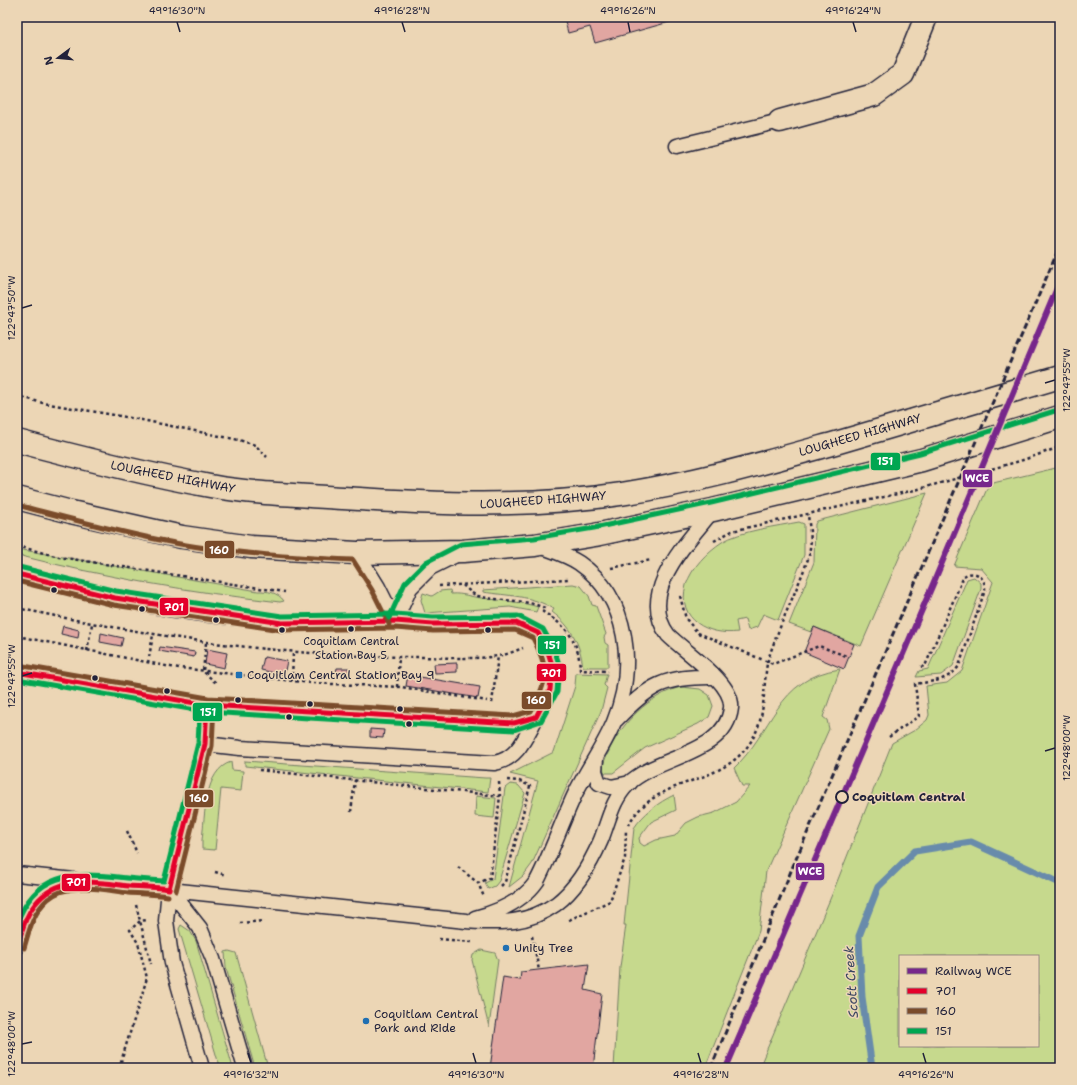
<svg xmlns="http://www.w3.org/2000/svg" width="1077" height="1085" viewBox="0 0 1077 1085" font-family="'Shantell Sans',sans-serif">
<rect width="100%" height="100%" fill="#ecd6b5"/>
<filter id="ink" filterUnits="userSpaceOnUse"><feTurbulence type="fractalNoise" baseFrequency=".025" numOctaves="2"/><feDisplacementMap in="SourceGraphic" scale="8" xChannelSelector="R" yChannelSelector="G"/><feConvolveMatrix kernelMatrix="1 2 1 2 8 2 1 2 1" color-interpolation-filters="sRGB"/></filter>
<g filter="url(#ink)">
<path fill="#c6d98d" stroke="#747e64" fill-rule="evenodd" d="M1060 467V1068H759L833 892 892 743 915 730 927 720 929 715 926 686 947 683 962 671 993 582 981 568 954 566 989 484ZM900 956H1038V1046H900Z
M927 493 861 646 814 627 811 632 789 624 814 562 815 524 817 521Z
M799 522 804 524V555L778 620 763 614 757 627 748 630 745 619 736 621 738 632C709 636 676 620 686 585 692 567 707 552 722 542 740 531 778 526 799 522Z
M17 549 258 591C267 591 278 592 284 601L280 602C191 592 104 577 17 555Z
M974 577 981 583V589L953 666 941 675 916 677 919 671 928 669 965 584 967 579Z
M573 584 581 586 589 596 592 605 596 606 606 634 604 637 605 643 608 645V667H583C580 643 571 626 552 612L554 609C531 595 508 596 483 592V590Z
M450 590 451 594C463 593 470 597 482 598 501 601 519 601 538 607L536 612 510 607 425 613 421 600 423 593 432 596 440 591Z
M840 669 823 717 827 720 829 729 766 871 759 931 705 1068H614L620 967 626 925H624L634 828C643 814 659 802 674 795L676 810 651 822 639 838 640 843 644 846 656 840 675 836 686 823 698 817 714 813 736 802 750 786H742L734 768C773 732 776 678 840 669Z
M576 673 607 674 604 685 607 688 601 711 532 864 523 876 509 887 538 781 510 774 554 752 575 686Z
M681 687 700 689 709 695 713 706 709 717 698 724 645 748 613 773H605C601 767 605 759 608 753 621 723 649 695 681 687Z
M245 761 485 778H490L488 792 245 766Z
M231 762 232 770 243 771 241 791 221 789 215 850 202 849V840C205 816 204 770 231 762Z
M510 784 518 785 525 793 499 881 495 886 488 889 485 883 493 879 505 788Z
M476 796 496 798 494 818 475 816Z
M181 925 190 931 196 941 233 1068H220L179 929Z
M481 950 495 953 498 960 489 1027 472 960 473 955Z
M229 951 236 953 268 1068H255L226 968 225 952Z"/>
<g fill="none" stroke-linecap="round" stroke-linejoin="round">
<path stroke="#688bab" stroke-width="7" d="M872 1068 862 997 859 936 878 887 915 851 971 842 1060 883"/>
</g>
<path fill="#e1a6a1" stroke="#22223b" d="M564 17H679L680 19 595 43 590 27 568 33Z
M63 626 79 630 78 638 61 634Z
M814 627 854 644 844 669 804 652Z
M101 633 123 638 121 646 100 642Z
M160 647 195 652 194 657 159 651Z
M207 649 227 653 224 668 205 664Z
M264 657 287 661 284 675 261 670Z
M457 663V672L435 673 434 664Z
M337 668H349V673H336Z
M408 675 480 687 478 698 406 686Z
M370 729 384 730 383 738 370 737Z
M589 964 585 990 602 994 593 1068H490L503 977 520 980 521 972Z"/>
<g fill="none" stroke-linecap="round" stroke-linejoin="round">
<g stroke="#22223b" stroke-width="17">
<path id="lane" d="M677 146 780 121
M357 553 378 587 395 621
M17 574C102 599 192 616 281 622 318 625 356 620 394 621 410 621 426 624 442 624 471 623 512 617 536 633 540 635 542 640 544 644 557 669 551 691 538 715 526 735 519 759 494 763L240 748 205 744
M395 621 410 588 430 568 458 554
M17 672 207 705 514 723 536 717
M616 720C650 684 665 676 715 677
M596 758 595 771 599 783 611 787 630 783
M17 874 466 921C501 923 526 925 556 904 576 889 591 863 601 840 609 820 612 800 628 784 657 756 726 754 731 708 734 683 685 652 668 635 636 592 688 542 713 510
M169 889 200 928 213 959 245 1068
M475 918C498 912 523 901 537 881 552 852 562 821 576 792 588 768 604 746 614 722 636 669 630 598 579 563 567 555 553 551 540 546
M17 946C28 917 36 887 71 882
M202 1068 172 963 166 921 169 889 205 744 207 705"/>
</g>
<g stroke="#22223b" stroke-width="25">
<path id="street" d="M780 121 874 95 903 74 926 17"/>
</g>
<g stroke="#22223b" stroke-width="25">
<path id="primary" d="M17 441C81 458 145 474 210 486 253 494 299 495 343 498 435 504 529 508 621 494 695 483 767 462 839 442 913 420 986 399 1060 377
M17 498 71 512 182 537 251 547 357 553 463 551 535 545 595 535 713 510 922 460 1060 417"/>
</g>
<path stroke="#22223b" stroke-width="2.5" stroke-dasharray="3 3" stroke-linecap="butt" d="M17 396 43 403 137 419 239 440 255 445 267 457
M714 541 732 531 915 490 1020 461 1060 447
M17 546 59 557 285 592
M611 568 651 560
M463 585C467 589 472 594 478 596 501 602 521 598 545 608L543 612C568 627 579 641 580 670L608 671
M439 586 568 579
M680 596 686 619 698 633 773 664 819 646 849 657
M17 608C148 636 281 657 415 657 440 657 474 660 497 656 506 655 515 651 523 648
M17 636 171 667 311 683 401 687 487 701
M206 643 203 671 216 683
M87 651 92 624
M148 663 153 635
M292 681 293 652
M397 687 399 657
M492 703 498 656
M889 737 919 716 915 684C933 681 947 682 959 666L985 590C986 577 975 569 964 576L925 666 919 667
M259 770 500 796 490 878 478 883
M499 782 500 796
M351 812 355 780
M628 825C655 778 708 787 741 754 762 732 763 710 765 681 766 674 766 666 768 660 779 625 797 591 809 556L811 540 808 515
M127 831 137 853
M458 867 478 883 484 897
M215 872 226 875
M501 886 505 882 530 786 519 781 507 780
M136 905 151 964
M569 920 610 901 625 858 626 830
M240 923 264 921
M532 936 539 970
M439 939 472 942
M119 1068 147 978 138 943 130 930 140 921 147 920"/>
<use href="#lane" stroke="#ecd6b5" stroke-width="14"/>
<use href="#street" stroke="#ecd6b5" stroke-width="22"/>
<use href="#primary" stroke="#ecd6b5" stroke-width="22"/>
<path stroke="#22223b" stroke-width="3" stroke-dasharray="6 3" stroke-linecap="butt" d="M711 1068 793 866 1060 246"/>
<g stroke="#ecd6b5" stroke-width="8">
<path id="bus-1" d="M17 574 115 598 282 623 395 621 433 624 516 623 538 633 548 652 552 665 550 690 536 717 514 723 207 705 17 672
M169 889 205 744 207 705
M17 946C22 932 25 916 35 904 58 874 96 882 129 886 142 887 156 887 169 889"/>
</g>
<g stroke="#ecd6b5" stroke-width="8">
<path id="bus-2" d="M17 505C71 519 125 534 180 544 237 554 295 557 353 560L372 590 389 624
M17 581 114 605 281 630 395 628 433 631 515 630 533 638C550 671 548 679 531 711L513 716 208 698 18 665
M176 891 212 746 214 705
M24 948C29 931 33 912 48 899 69 881 104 890 128 893 142 894 155 894 168 896"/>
</g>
<g stroke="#ecd6b5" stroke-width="8">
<path id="bus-3" d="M389 618 405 583 426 562 461 544 534 538 594 528 711 503 920 453 1058 410
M17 679 207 712 514 730 541 721 557 692 559 664 554 649 543 629 518 616 433 617 395 614 282 616 116 591 19 567
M17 923C35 873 72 872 118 877 133 879 148 880 164 881L198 743 200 705"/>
</g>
<use href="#bus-1" stroke="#e4002b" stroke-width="5"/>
<use href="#bus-2" stroke="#7a4b2a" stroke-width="5"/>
<use href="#bus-3" stroke="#00a651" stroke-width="5"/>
<g stroke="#ecd6b5" stroke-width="9">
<path id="rail-1" d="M726 1068 936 577 1060 281"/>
</g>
<use href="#rail-1" stroke="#77278b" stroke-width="6"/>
</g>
</g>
<path fill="none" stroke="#22223b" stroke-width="1.5" d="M177 22 180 32M402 22 405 32M628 22 630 32M853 22 856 32M22 308 32 305M1045 383 1055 380M22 676 32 673M1045 751 1055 748M22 1044 32 1042M248 1053 251 1063M473 1053 476 1063M698 1053 701 1063M923 1053 926 1063"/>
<g fill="#22223b" stroke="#ecd6b5" stroke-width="1.5">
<circle cx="54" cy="590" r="3.5"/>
<circle cx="142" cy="609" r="3.5"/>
<circle cx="216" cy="620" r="3.5"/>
<circle cx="351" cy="629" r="3.5"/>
<circle cx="282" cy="630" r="3.5"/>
<circle cx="488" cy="630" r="3.5"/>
<circle cx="95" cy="678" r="3.5"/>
<circle cx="167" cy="691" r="3.5"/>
<circle cx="238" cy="700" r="3.5"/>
<circle cx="310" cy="704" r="3.5"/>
<circle cx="400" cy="709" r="3.5"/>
<circle cx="289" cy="717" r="3.5"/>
<circle cx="409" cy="724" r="3.5"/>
</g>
<g fill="#1f6fb2" stroke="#ecd6b5" stroke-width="1.5">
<rect x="235" y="671" width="8" height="8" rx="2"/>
<circle cx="506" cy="948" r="4"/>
<circle cx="366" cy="1021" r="4"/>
</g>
<circle fill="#ecd6b5" stroke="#22223b" stroke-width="2" cx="842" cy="797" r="6"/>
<g text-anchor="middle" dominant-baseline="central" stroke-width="3" stroke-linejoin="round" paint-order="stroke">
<g font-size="11" fill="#22223b" stroke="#ecd6b5">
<text x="351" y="641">Coquitlam Central<tspan x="351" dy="14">Station Bay 5</tspan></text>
</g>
<g font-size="12" fill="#22223b" stroke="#ecd6b5">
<text transform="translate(860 435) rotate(-16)">LOUGHEED HIGHWAY</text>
<text transform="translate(173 477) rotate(11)">LOUGHEED HIGHWAY</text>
<text transform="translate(543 500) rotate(-4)">LOUGHEED HIGHWAY</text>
</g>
<g font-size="12" fill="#22223b" stroke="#ecd6b5" text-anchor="start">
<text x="247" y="675">Coquitlam Central Station Bay 9</text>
<text x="514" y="948">Unity Tree</text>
<text x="374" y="1014">Coquitlam Central<tspan x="374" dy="14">Park and Ride</tspan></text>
</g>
<g font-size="12" font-weight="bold" fill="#22223b" stroke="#ecd6b5" text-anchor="start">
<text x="852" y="797">Coquitlam Central</text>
</g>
<g font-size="13" font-style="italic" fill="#394560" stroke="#ecd6b5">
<text transform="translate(851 982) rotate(-94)">Scott Creek</text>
</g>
</g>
<g stroke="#ecd6b5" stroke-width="1.5">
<rect x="870" y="452" width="31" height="19" rx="4" fill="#00a651"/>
<rect x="962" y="469" width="31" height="19" rx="4" fill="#77278b"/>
<rect x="204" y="540" width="31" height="19" rx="4" fill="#7a4b2a"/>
<rect x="159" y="597" width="30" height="19" rx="4" fill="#e4002b"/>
<rect x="537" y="635" width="30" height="20" rx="4" fill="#00a651"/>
<rect x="536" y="663" width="31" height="19" rx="4" fill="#e4002b"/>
<rect x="521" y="691" width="31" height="19" rx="4" fill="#7a4b2a"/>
<rect x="192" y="702" width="31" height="20" rx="4" fill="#00a651"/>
<rect x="184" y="789" width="30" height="19" rx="4" fill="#7a4b2a"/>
<rect x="795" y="862" width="30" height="19" rx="4" fill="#77278b"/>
<rect x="61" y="873" width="30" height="19" rx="4" fill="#e4002b"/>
</g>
<g font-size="11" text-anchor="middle" font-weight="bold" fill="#fff">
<text x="885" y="465">151</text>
<text x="977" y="482">WCE</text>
<text x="219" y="554">160</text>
<text x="174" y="611">701</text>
<text x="552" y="649">151</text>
<text x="551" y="677">701</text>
<text x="536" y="704">160</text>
<text x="208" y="716">151</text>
<text x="199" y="802">160</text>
<text x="810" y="875">WCE</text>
<text x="76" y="886">701</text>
</g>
<rect width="1077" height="1085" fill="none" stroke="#ecd6b5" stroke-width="44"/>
<rect x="899" y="955" width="140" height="92" fill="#ecd6b5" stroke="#9b8e84"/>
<rect x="907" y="968" width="20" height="6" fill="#77278b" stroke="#9b8e84"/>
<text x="935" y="975" font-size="12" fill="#22223b">Railway WCE</text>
<rect x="907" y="988" width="20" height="6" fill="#e4002b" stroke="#9b8e84"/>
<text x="935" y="995" font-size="12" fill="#22223b">701</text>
<rect x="907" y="1008" width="20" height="6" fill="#7a4b2a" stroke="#9b8e84"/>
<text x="935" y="1015" font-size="12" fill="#22223b">160</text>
<rect x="907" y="1028" width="20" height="6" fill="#00a651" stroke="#9b8e84"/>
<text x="935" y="1035" font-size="12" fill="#22223b">151</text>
<g transform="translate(58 58) rotate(254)" stroke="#ecd6b5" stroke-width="3" paint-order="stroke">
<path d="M0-3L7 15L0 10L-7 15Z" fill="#22223b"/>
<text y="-6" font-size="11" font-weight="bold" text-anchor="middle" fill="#22223b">N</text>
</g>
<rect x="22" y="22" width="1033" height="1041" fill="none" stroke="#22223b" stroke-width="1.5"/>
<g font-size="10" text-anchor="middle" fill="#22223b">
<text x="177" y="14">49°16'30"N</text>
<text x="402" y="14">49°16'28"N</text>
<text x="628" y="14">49°16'26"N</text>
<text x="853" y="14">49°16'24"N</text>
<text transform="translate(11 308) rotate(-90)" y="4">122°47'50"W</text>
<text transform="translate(1066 380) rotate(-90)" y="4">122°47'55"W</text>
<text transform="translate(11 676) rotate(-90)" y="4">122°47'55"W</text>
<text transform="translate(1066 748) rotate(-90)" y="4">122°48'00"W</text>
<text transform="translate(11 1044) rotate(-90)" y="4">122°48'00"W</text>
<text x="251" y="1078">49°16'32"N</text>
<text x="476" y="1078">49°16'30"N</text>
<text x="701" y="1078">49°16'28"N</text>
<text x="926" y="1078">49°16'26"N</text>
</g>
</svg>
